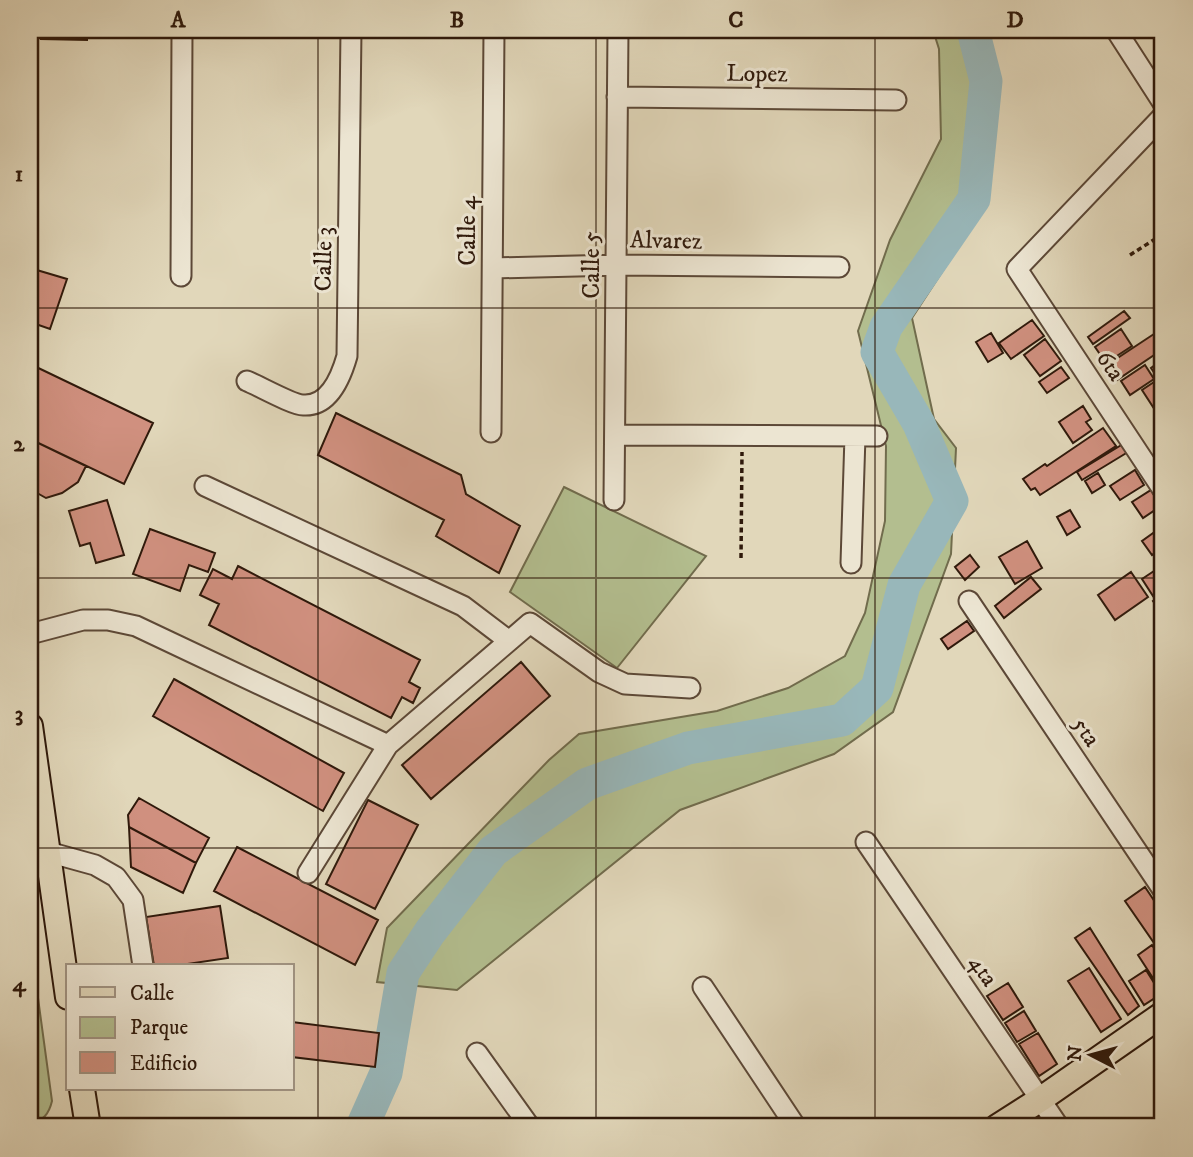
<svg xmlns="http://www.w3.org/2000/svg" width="1193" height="1157" viewBox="0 0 1193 1157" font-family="'IM FELL DW Pica',serif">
<rect width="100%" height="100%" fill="#e1d7ba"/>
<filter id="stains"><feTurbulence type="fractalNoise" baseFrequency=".00286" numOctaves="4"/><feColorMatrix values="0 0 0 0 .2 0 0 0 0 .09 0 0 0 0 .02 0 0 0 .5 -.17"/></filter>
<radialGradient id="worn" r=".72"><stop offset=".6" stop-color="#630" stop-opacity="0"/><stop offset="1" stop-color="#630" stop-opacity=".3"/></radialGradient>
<path fill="#b3be8f" stroke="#716c4d" stroke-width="2" d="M933 30H985L987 35 970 229 912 318 934 419 956 448 951 554 893 712 834 754 680 810 457 990 377 982 387 928 549 760 579 734 717 711 788 688 845 656 865 613 885 521 886 446 858 331 890 240 941 139 939 49Z
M564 487 706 556 617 668 510 592Z
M38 998 52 1101C49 1114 43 1121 30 1124V1000Z"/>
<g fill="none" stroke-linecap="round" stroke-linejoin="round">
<path stroke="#98b7ba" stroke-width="33" d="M362 1127 386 1073 403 973 430 932 493 851 587 784 688 748 842 720 877 688 904 585 952 501 919 424 877 352 886 327 974 199 986 81 973 30"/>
</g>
<path fill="#d0907f" stroke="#2f190b" stroke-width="2" d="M41 30H87V40L41 39Z
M30 268 67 279 50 329 30 322Z
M1124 311 1130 318 1093 344 1088 337Z
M1032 320 1044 336 1011 359 999 343Z
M1163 328V349L1114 382 1104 367Z
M1121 329 1132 346 1106 363 1095 347Z
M991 333 1003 353 988 362 976 342Z
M1045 339 1061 361 1040 376 1024 355Z
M1163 359V372L1157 377 1151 368Z
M30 364 153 423 124 484 30 439Z
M1145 365 1154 379 1130 395 1121 381Z
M1061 367 1069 378 1047 393 1039 382Z
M1163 376V404L1155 410 1142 390Z
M1083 406 1091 419 1086 422 1092 430 1073 443 1059 422Z
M336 413 461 475 466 494 520 526 499 573 436 536 444 520 318 455Z
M1163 427V440L1162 441 1156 432Z
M1103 428 1116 446 1040 495 1035 488 1031 490 1023 479 1045 464 1047 466Z
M30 439 86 466 78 482 62 493 46 498 30 489Z
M1123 444 1128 452 1082 480 1077 472Z
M1135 470 1144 485 1120 500 1110 486Z
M1098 473 1105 485 1092 493 1085 481Z
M1151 490 1161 506 1143 518 1132 502Z
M107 500 124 555 96 563 90 543 80 546 69 511Z
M1070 510 1080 527 1067 535 1057 517Z
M1163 526V547L1152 555 1142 541Z
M150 529 215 553 208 572 189 565 180 591 133 574Z
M1027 541 1042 568 1015 584 999 557Z
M970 555 979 567 965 580 955 567Z
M1163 565V589L1153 596 1142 579Z
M238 566 420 660 409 682 420 688 413 703 402 697 391 718 209 625 219 604 200 595 213 569 232 579Z
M1131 572 1148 597 1115 620 1098 595Z
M1031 577 1041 589 1004 618 995 606Z
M1163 595V613L1162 614 1153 601Z
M967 621 974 631 948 649 941 639Z
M521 662 550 696 431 799 402 765Z
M174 679 344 773 323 811 153 716Z
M139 798 209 838 196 863 129 827 128 815Z
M368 800 418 825 375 909 326 884Z
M129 827 196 863 183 893 131 867Z
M237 847 378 920 355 965 214 891Z
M1145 887 1163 914V956L1125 901Z
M220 906 228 958 174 966H154L146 917Z
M1090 928 1139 1006 1128 1015 1075 938Z
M1152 945 1163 962 1162 992 1138 955Z
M1089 968 1121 1019 1101 1032 1068 981Z
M1146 970 1161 994 1144 1005 1129 981Z
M1008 983 1023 1007 1003 1020 987 996Z
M1024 1011 1036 1031 1017 1042 1005 1023Z
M292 1022 379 1033 375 1067 292 1057Z
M1038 1033 1057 1064 1039 1076 1019 1044Z"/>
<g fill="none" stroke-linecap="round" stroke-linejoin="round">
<g stroke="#5c4837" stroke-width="23">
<path id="minor" d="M1116 30 1163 103
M617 97 896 100
M1163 116 1017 269 1163 490
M493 268 617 265 839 267
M181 276 182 30
M247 381C259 386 293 405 303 405 329 407 341 377 347 356L351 30
M491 432 494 30
M615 435 877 436
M205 486 463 606 509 641
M614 500 618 30
M851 563 855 436
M969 601 1163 890
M30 634 83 620H108L136 626 388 745
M866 842 1059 1127
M48 852 95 865 116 877 133 900 143 966
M308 873 388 745 530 623 599 672 625 684 690 688
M703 987 796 1127
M477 1053 530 1127"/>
</g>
<g stroke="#2f190b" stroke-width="28">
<path id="major" d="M30 726 68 997
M82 1089 88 1127
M997 1127 1041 1099 1163 1014"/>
</g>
<path stroke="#2f190b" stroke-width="3.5" stroke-dasharray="5 3.5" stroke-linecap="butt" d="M1130 255 1163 234
M741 558 742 452"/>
<use href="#minor" stroke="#ece5d2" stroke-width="19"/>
<use href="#major" stroke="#e1d7ba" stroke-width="24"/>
</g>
<path fill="none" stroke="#2f190b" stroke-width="2" stroke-opacity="0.55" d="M318 30V1127M596 30V1127M875 30V1127M30 308H1163M30 578H1163M30 848H1163"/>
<g text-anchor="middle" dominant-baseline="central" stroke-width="6" stroke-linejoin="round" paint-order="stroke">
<g font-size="24" fill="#2f190b" stroke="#ece5d2">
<text transform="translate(757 74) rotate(1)">Lopez</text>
<text transform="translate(468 231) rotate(-90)">Calle 4</text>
<text transform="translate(666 241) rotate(1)">Alvarez</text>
<text transform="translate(324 259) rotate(-89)">Calle 3</text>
<text transform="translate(592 265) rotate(-90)">Calle 5</text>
<text transform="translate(1110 366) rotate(56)">6ta</text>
<text transform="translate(1086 732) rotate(56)">5ta</text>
<text transform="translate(983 971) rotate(56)">4ta</text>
</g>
</g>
<rect width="1193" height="1157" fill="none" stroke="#e1d7ba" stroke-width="77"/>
<rect x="66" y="964" width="228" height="126" fill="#ece5d2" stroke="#a09382" stroke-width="2"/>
<rect x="80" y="987" width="35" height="10" fill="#e1d7ba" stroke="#a09382" stroke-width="2"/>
<text x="130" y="1000" font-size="21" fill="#2f190b">Calle</text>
<rect x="80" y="1017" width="35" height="21" fill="#b3be8f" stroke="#a09382" stroke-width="2"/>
<text x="130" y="1034" font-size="21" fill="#2f190b">Parque</text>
<rect x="80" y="1052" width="35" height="21" fill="#d0907f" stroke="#a09382" stroke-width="2"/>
<text x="130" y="1070" font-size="21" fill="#2f190b">Edificio</text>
<g transform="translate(1091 1055) rotate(276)" stroke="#ece5d2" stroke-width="5" paint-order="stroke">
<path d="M0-5L12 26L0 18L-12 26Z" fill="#2f190b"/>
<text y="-10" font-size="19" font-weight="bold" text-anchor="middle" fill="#2f190b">N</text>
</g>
<rect x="38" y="38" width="1116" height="1080" fill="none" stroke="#2f190b" stroke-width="2.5"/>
<g font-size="23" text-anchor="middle" font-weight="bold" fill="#2f190b">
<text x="178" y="27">A</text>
<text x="457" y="27">B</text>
<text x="736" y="27">C</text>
<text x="1015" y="27">D</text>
<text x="19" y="181">1</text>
<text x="19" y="451">2</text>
<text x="19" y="721">3</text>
<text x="19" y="991">4</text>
</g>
<rect width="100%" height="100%" filter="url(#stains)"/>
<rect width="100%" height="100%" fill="url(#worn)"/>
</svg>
